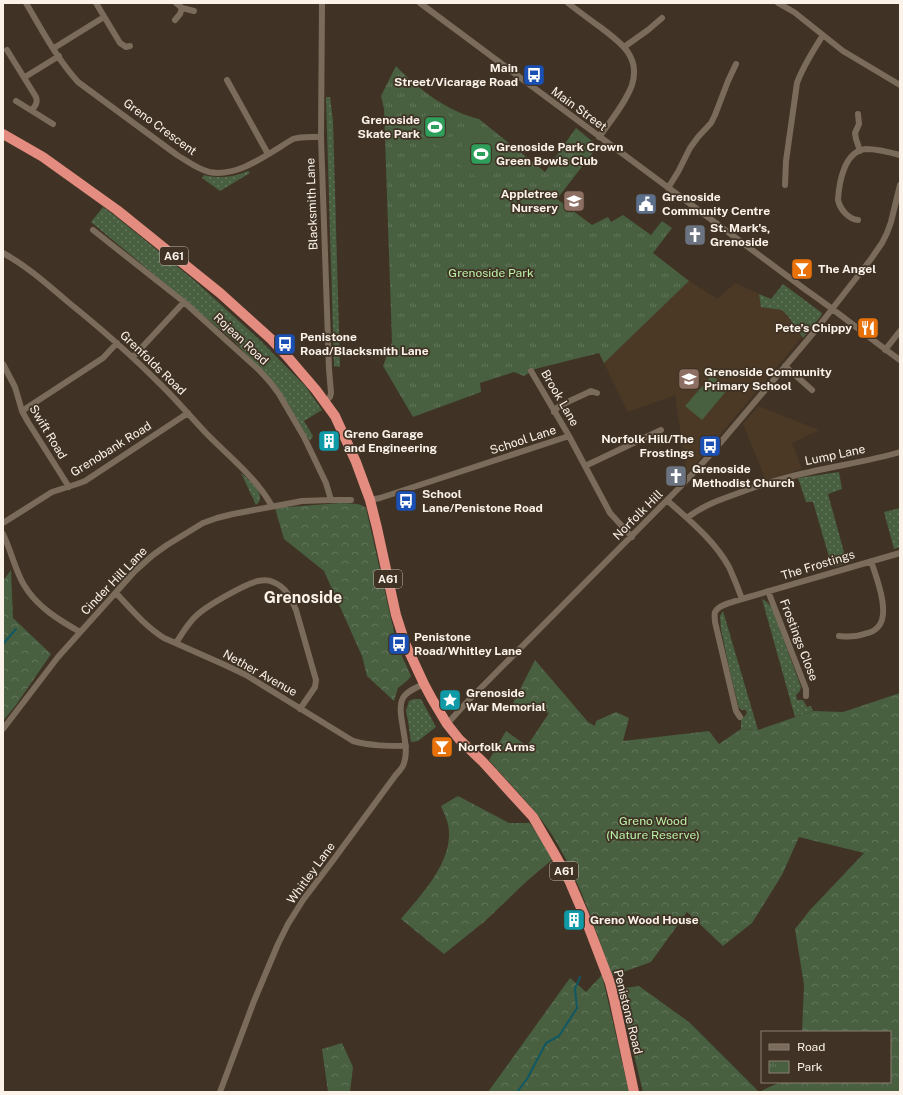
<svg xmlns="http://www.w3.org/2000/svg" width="903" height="1095" viewBox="0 0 903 1095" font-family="'Public Sans',sans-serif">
<defs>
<pattern id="grass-dots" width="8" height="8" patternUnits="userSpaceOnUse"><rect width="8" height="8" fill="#485f40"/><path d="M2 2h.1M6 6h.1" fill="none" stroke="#63765c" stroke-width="1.8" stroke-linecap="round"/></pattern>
<pattern id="forest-crowns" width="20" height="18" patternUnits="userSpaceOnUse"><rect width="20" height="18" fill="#485f40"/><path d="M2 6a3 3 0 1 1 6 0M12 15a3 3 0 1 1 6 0" fill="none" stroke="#63765c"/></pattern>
<pattern id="park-tufts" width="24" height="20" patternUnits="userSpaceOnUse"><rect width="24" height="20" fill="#485f40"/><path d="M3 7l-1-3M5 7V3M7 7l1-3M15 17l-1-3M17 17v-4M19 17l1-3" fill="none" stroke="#63765c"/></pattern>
</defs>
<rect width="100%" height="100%" fill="#403325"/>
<path fill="#4b3925" d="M689 281 718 299 735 283 759 294 761 307 782 310 788 316 802 337 687 474 675 395 628 412 604 363Z
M758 406 819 430 792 443 802 469 766 480 743 424Z"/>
<path fill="url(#grass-dots)" d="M326 97H330L333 121 340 367 334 366Z
M248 171 250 173 220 191 202 178 204 175C219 179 235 177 248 171Z
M103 207 114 215 195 281 261 341 306 387 322 410 304 421 313 436 310 441 280 391 234 341 91 222Z
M783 284 822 313 821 316 803 338 788 316 782 310 761 307 759 294 771 299Z
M839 472 842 489 828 494 847 563 832 567 813 502H806L798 478Z
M241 473C248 479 269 496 256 505Z
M900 508V547L894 549 884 512Z
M762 599 767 602 772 608 801 687 800 691 796 695 797 700H803L807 707 811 706 813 711 795 717Z
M723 611 758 730 741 729V719L747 714 746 710H742L739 708 730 672 721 629 720 616Z
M414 699H421L436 727 418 741 411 742 408 721 406 711 409 701Z"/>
<path fill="url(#forest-crowns)" d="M340 503C349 504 359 502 366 508L397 645 411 676 408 680 398 688 394 701 367 676 362 656 324 571 284 539 275 508Z
M11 570 13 618 51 654 16 705 3 721V581Z
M535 660 588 722 595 726 596 721 616 712 629 718 623 741 709 731 719 744 741 729 758 730 813 711 843 712 900 693V1092H759L780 1082H890V1032H802L804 985 795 929 810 910 864 853 799 837 782 875 752 923 723 946 687 912 651 962 612 976C596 931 581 884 557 843 539 812 512 787 489 760L506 731 527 746 549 713 513 703Z
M458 796 509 823H530L553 859 527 881 485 921 444 954 401 919C420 896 448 867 449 836 450 826 445 815 441 806Z
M602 975 629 1092H488L570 978 586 992Z
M639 986 689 1022 759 1092H643L618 989Z
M342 1043 353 1067 350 1092H328L322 1049Z"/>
<path fill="url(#park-tufts)" d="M396 66C417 88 448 112 479 119L545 172 576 128 598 146 557 199 592 225 608 217 611 222 623 215 651 235 662 221 672 228 653 253 689 281 604 363 599 353 535 369 524 376 514 372 480 383 481 392 413 417 383 366 392 342 384 109 381 96Z"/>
<path fill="#485f40" d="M433 106 447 113 456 125 439 147 414 128Z
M477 126 509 150 484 183 452 159Z
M712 375 728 389 702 420 685 406Z"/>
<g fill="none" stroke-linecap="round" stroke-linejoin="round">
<path stroke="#115863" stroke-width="2" d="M3 644 16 629
M517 1092 527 1079 546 1043 559 1036 577 1008 575 989 580 977"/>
<path stroke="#7a6b5b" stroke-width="6" d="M26 3C42 30 57 59 78 82L177 155C187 161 197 169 209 172 238 178 269 153 293 139 302 136 311 137 321 137
M96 3 120 43 126 47 130 46
M176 3 182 8 194 11
M322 3 321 137 329 369 331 393 330 397 325 402
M420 3 806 290C838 312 868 337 900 360
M568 3C578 11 589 19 600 27 620 42 641 56 632 85 626 102 610 122 599 137
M778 3 794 12 843 51 900 85
M175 20 180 14 182 8
M624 47 648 30 662 18
M54 48 104 17
M7 50 36 97C38 103 35 106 32 110
M25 77 59 56
M227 80 268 154
M16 101 53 124
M858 114 859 124 855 133 856 139 860 151
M785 185 786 161 797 83C803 66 813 51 823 35
M668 188 678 172 690 148 698 137 711 123 715 115 728 81 736 64
M858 220C848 219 840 209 838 200 839 183 844 151 866 149 877 149 889 152 900 155
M93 230 184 302 259 370 270 382 279 394 304 437 326 483 331 500
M3 253C27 266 47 284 68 302 99 327 129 353 157 381 174 397 189 415 205 432 229 457 254 475 272 506
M885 350 900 331
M133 357 184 302
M3 364 15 387 22 411 28 422 69 487
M785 366 812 390
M531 371 569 436 610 513 632 537
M22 411 103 358 117 343
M554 412 557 408 561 405 587 393 591 391 597 393
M585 466 661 430
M370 500 380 498 569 436
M668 501C690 521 714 540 729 567 734 578 738 588 742 599
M687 518C702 506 719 500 736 494 760 485 785 477 810 472 840 465 870 461 900 452
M3 523 52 492 77 484 85 481 188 413
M3 534C11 550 15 570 24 585 37 607 59 620 80 632
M768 591 806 689V696
M116 593C131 609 145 626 164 638L225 665 246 675 353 741C370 746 388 746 406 746
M839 636C848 637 856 637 864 634 869 633 875 631 878 627 891 614 876 576 871 561
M176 643C182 634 188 623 196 616 206 606 245 584 258 581 263 580 269 580 273 582 286 587 291 598 296 610L316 680 315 687 300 709
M740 717 736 711 715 622C715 619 714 615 715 612 719 604 734 602 742 599L900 553
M447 724 467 702 681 486 710 455 815 331 871 259 882 243 887 233 891 222 900 185
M3 729 58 657 135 571 153 555 167 545 203 523 217 518 233 514 302 501 331 500H351
M220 1092 254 1001 278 944 288 924 303 900 334 859 395 776C398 772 403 768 404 763 411 745 395 712 403 698 407 691 417 687 424 684"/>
<path stroke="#e48c7f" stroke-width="10" d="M3 134 43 157 117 210 220 293 271 339 286 355 316 390 335 416 356 462 370 500 377 528 396 615 405 643 424 684 432 699 447 724 459 739 483 762 533 817 554 853 569 880 584 915 610 983 614 999 634 1092"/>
</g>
<defs>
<g id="bus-square" transform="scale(1.15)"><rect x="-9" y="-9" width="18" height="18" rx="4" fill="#1a4fb4" stroke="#403325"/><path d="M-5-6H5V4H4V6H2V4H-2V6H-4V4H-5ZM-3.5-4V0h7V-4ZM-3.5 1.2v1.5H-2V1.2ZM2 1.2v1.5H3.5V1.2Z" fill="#fff"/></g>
<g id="stadium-square" transform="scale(1.15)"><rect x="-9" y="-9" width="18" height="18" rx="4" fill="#2e9e5b" stroke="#403325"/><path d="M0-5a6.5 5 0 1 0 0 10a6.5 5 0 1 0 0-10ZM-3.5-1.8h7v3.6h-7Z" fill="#fff"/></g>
<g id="school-square" transform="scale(1.15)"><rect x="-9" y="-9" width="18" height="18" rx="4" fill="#8d6e63" stroke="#403325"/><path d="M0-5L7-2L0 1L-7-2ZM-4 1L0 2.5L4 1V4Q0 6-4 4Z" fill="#fff"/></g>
<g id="civic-square" transform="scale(1.15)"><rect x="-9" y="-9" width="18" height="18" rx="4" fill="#5c6f8a" stroke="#403325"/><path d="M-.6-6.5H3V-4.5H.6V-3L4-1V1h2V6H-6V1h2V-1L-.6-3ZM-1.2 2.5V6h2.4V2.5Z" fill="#fff"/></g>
<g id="church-square" transform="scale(1.15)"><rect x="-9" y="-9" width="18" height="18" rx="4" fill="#6b7280" stroke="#403325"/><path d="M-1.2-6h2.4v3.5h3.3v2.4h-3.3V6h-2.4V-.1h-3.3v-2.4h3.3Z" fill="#fff"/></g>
<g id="bar-square" transform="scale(1.15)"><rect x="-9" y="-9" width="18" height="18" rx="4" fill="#e8710a" stroke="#403325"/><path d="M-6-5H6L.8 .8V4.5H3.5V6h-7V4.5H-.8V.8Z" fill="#fff"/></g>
<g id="restaurant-square" transform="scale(1.15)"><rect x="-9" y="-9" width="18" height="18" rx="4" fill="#e8710a" stroke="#403325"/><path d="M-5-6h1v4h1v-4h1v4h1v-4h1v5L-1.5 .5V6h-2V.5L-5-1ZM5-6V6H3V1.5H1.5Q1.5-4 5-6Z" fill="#fff"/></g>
<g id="building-square" transform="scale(1.15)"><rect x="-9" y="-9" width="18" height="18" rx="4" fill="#0f9aa8" stroke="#403325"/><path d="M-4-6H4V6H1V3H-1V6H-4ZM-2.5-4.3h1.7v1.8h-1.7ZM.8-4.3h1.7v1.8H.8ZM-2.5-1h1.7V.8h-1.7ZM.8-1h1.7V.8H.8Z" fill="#fff"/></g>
<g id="sight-square" transform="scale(1.15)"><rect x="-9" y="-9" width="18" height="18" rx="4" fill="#0f9aa8" stroke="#403325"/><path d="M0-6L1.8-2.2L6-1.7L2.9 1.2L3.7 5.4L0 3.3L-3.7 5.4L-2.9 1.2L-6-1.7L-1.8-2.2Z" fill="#fff"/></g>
</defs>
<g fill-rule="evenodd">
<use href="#bus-square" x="534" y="75"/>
<use href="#stadium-square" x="435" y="127"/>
<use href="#stadium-square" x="481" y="154"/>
<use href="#school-square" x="574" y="201"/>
<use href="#civic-square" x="646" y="204"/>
<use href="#church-square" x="695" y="235"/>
<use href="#bar-square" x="802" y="269"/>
<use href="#restaurant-square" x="868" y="328"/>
<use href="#bus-square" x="285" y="344"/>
<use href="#school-square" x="689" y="379"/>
<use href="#building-square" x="329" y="441"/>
<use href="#bus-square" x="710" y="446"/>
<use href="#church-square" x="676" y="476"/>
<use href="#bus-square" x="406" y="501"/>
<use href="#bus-square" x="399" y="644"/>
<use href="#sight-square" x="450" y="700"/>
<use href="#bar-square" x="442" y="747"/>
<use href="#building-square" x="574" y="920"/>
</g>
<g text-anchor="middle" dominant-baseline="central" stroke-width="3.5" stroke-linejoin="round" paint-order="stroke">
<g fill="#403325" stroke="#c3b9ae" stroke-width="1">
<rect x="160" y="247" width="28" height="18" rx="3"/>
<rect x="374" y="570" width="28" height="18" rx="3"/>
<rect x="550" y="862" width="28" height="18" rx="3"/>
</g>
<g font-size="11" font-weight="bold" fill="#fbf2e9">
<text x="174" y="256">A61</text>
<text x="388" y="579">A61</text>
<text x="564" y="871">A61</text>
</g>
<g font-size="12" font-weight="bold" fill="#fbf2e9" stroke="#403325" text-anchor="start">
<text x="518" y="68" text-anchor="end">Main<tspan x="518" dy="14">Street/Vicarage Road</tspan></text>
<text x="420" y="120" text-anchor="end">Grenoside<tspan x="420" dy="14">Skate Park</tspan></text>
<text x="496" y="147">Grenoside Park Crown<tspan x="496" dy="14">Green Bowls Club</tspan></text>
<text x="558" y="194" text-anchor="end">Appletree<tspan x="558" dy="14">Nursery</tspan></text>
<text x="662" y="197">Grenoside<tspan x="662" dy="14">Community Centre</tspan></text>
<text x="710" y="228">St. Mark's,<tspan x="710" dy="14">Grenoside</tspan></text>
<text x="818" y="269">The Angel</text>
<text x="852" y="328" text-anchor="end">Pete’s Chippy</text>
<text x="300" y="337">Penistone<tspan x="300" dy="14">Road/Blacksmith Lane</tspan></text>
<text x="704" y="372">Grenoside Community<tspan x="704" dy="14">Primary School</tspan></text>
<text x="344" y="434">Greno Garage<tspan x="344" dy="14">and Engineering</tspan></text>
<text x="694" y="439" text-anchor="end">Norfolk Hill/The<tspan x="694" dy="14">Frostings</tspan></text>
<text x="692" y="469">Grenoside<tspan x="692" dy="14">Methodist Church</tspan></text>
<text x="422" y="494">School<tspan x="422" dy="14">Lane/Penistone Road</tspan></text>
<text x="414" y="637">Penistone<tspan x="414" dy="14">Road/Whitley Lane</tspan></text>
<text x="466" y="693">Grenoside<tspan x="466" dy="14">War Memorial</tspan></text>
<text x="458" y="747">Norfolk Arms</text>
<text x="590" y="920">Greno Wood House</text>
</g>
<g font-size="12" fill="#fbf2e9" stroke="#403325">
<text transform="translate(579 109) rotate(36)">Main Street</text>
<text transform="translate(160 127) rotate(36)">Greno Crescent</text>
<text transform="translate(312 204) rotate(-92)">Blacksmith Lane</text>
<text transform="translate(241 339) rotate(43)">Rojean Road</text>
<text transform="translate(153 363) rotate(44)">Grenfolds Road</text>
<text transform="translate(560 398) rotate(60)">Brook Lane</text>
<text transform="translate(48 432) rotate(59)">Swift Road</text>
<text transform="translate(523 440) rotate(-18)">School Lane</text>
<text transform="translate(111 449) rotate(-32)">Grenobank Road</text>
<text transform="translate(835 455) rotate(-12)">Lump Lane</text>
<text transform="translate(638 515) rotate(-45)">Norfolk Hill</text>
<text transform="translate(818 565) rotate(-17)">The Frostings</text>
<text transform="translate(114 581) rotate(-46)">Cinder Hill Lane</text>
<text transform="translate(799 640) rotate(69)">Frostings Close</text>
<text transform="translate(260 673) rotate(29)">Nether Avenue</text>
<text transform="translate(311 873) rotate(-54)">Whitley Lane</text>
<text transform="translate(628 1012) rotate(76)">Penistone Road</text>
</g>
<g font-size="12" fill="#baf2a7" stroke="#403325">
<text x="491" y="273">Grenoside Park</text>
<text x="653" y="821">Greno Wood<tspan x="653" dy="14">(Nature Reserve)</tspan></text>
</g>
<g font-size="16" font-weight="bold" fill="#fbf2e9" stroke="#403325">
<text x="303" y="597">Grenoside</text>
</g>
</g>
<rect width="903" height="1095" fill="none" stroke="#fbf2e9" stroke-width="8"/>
<rect x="761" y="1031" width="130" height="52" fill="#403325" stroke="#8b7f73"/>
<rect x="769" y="1044" width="20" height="6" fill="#7a6b5b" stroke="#8b7f73"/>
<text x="797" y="1051" font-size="12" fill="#fbf2e9">Road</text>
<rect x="769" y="1061" width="20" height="12" fill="url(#park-tufts)" stroke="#8b7f73"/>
<text x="797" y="1071" font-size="12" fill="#fbf2e9">Park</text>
</svg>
